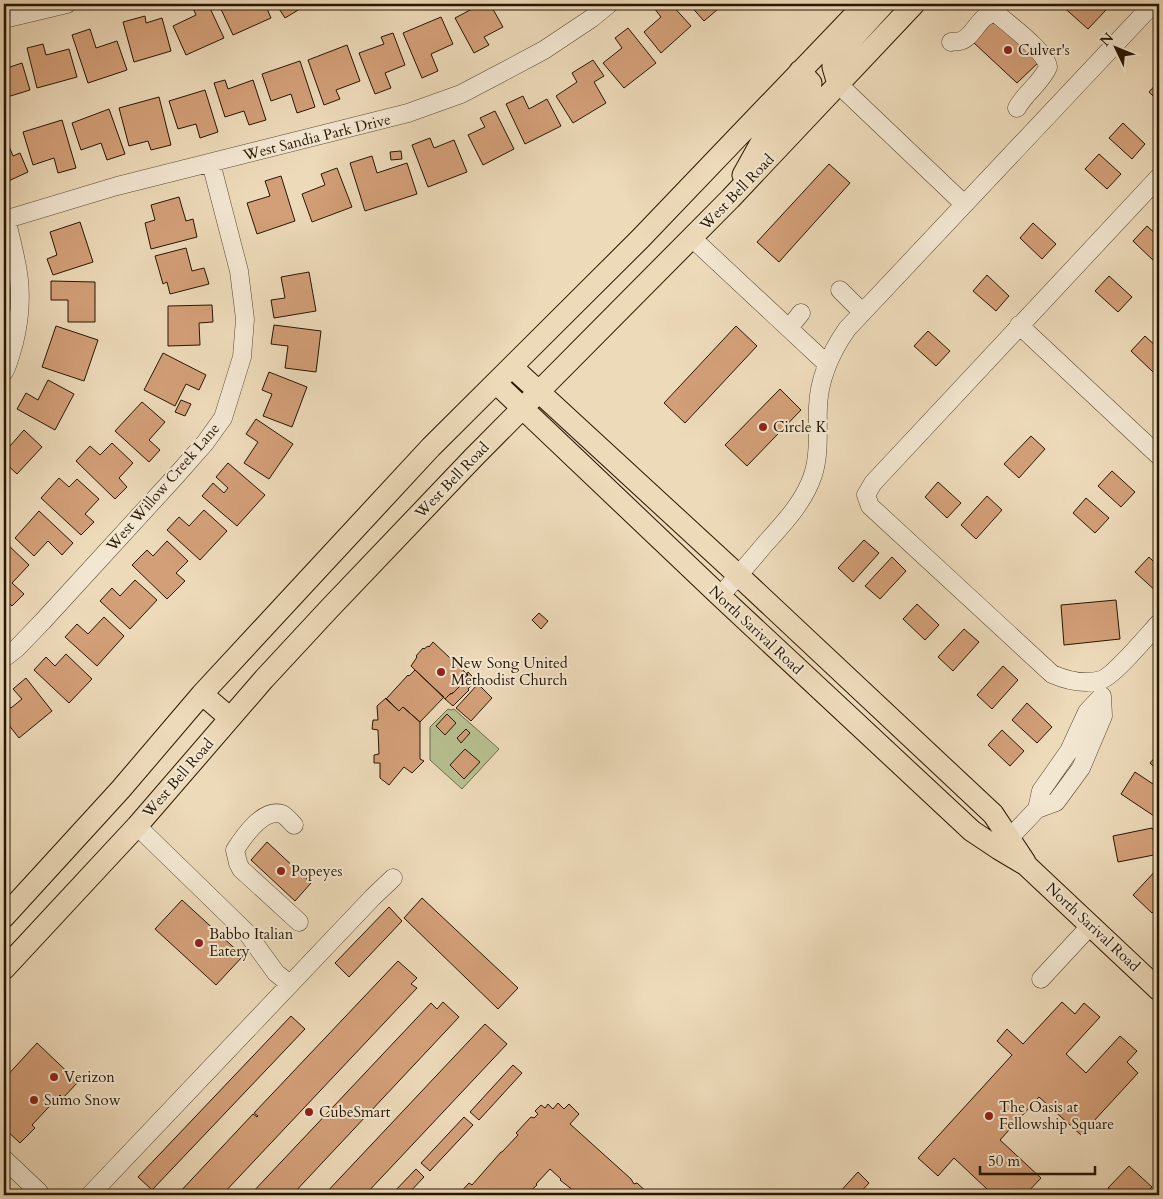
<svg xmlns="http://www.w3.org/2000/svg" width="1163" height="1199" viewBox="0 0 1163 1199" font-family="Cardo,serif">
<rect width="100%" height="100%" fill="#eddab9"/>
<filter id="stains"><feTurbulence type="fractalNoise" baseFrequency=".004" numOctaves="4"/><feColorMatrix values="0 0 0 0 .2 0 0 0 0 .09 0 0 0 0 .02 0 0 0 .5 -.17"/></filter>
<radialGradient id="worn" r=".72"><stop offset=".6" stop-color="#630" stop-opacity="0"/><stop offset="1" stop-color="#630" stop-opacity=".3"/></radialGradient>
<path fill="#b7c090" stroke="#6f6b48" d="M448 709 451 710 454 709 499 749 462 789 430 760V727Z"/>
<path fill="#d39f78" stroke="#271601" d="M191 4H208L224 38 186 55 173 26 196 15Z
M228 4H265L271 18 233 35 220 7Z
M276 4H308L285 18Z
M472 4H490L503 27 484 37 489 45 474 53 455 18 474 8Z
M659 4H671L691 26 661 53 644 32 661 17 654 8Z
M689 4H724L704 21Z
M1060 4H1100L1106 10 1088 29Z
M145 16 146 23 162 18 171 51 134 62 123 22Z
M441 17 453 44 431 54 438 71 422 78 403 33Z
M994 19 1042 59 1017 83 973 42Z
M628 28 656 63 624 88 603 63 622 48 615 38Z
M90 29 96 48 117 41 127 70 88 83 72 35Z
M393 33 405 65 385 73 391 88 375 94 359 53 384 44 381 37Z
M43 44 46 55 69 49 77 77 37 88 27 48Z
M347 45 360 81 336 90 340 99 324 105 308 60Z
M593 60 604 76 594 82 606 103 573 123 556 96 577 82 572 73Z
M300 61 315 107 297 113 291 94 271 101 262 74Z
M22 63 30 90 4 98V69Z
M225 80 228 89 253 80 266 120 249 125 244 111 225 117 214 83Z
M1159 81V102L1149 92Z
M205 90 218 132 200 138 196 124 178 129 169 101Z
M523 96 529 109 547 99 561 126 525 144 506 104Z
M159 97 171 145 151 150 148 141 129 146 119 108Z
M109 109 125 154 107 160 101 143 81 150 72 123Z
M495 111 514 149 483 165 468 135 485 127 480 118Z
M62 120 76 168 58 173 54 158 33 165 23 132Z
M1123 123 1145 144 1132 159 1109 138Z
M4 134 13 156 20 153 28 172 4 183Z
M430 138 434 148 454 140 467 172 428 187 412 145Z
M401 151 402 159 391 160 390 152Z
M1099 154 1121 174 1107 189 1085 169Z
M372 156 377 173 407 163 417 194 365 211 350 163Z
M829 164 850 183 779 262 757 242Z
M337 168 352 207 312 222 302 194 325 185 321 174Z
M281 176 295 221 257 234 247 203 270 196 265 181Z
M179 197 186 221 193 219 197 237 151 249 145 223 155 220 151 205Z
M80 222 93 262 53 275 47 259 57 255 50 232Z
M1033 223 1056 244 1042 259 1020 238Z
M1147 226 1159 237V257L1155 262 1133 241Z
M186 248 192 271 204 268 209 284 170 294 167 282 163 284 155 256Z
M309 272 316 311 274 318 271 300 285 298 281 277Z
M987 275 1009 296 996 311 973 291Z
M1109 276 1132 297 1118 312 1095 291Z
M51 281 95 282V322H68V300H51Z
M212 305 213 322 199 323 200 345 168 346V306Z
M274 325 321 331 316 372 285 368 288 346 271 344Z
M56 326 98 340 84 381 42 367Z
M736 326 757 346 685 423 664 403Z
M928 331 950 351 936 366 914 346Z
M1145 336 1159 349V365L1153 372 1131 351Z
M163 353 206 375 199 390 186 384 175 406 144 390Z
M269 372 307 387 292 427 263 416 272 394 262 390Z
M48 380 74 394 55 430 17 409 26 393 38 400Z
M780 389 801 410 747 466 725 445Z
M181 400 191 404 185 416 175 412Z
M142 402 165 422 149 440 160 450 149 462 115 431Z
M256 419 293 444 269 479 244 463 258 442 246 434Z
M24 430 42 447 17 474 4 462V440L10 446Z
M1031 436 1045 449 1019 478 1004 464Z
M112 443 133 463 119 478 127 487 115 499 76 461 90 446 100 455Z
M228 463 265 495 237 526 202 496 213 483 224 493 228 488 216 477Z
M1112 471 1135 492 1121 507 1098 486Z
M59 478 69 487 77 479 99 499 85 514 94 522 81 535 41 498Z
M938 482 961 503 947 518 925 497Z
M987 496 1002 510 976 539 961 525Z
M1086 498 1109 518 1095 533 1073 513Z
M204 510 227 531 200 560 167 530 179 517 189 526Z
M39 511 73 543 62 555 48 541 34 556 15 538Z
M864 540 879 553 853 582 838 568Z
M167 541 188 561 176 573 185 581 167 599 132 565 147 550 153 556Z
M6 543 29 565 12 583 24 594 12 606 4 598V545Z
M892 557 906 571 880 599 865 586Z
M1149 557 1159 567V591L1158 593 1135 572Z
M135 580 157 600 130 629 100 601 112 588 120 596Z
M1116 600 1120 639 1064 645 1061 605Z
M917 604 939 625 925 640 903 619Z
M539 613 548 621 541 629 532 620Z
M104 617 124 636 97 666 65 637 77 624 88 634Z
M964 629 979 642 953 671 938 657Z
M433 642 468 675 463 680 462 684 453 693 450 694 445 699 411 666 417 657 416 656 423 648 424 649 428 646 429 647Z
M66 654 92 679 69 703 34 670 46 657 55 666Z
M1003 666 1018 680 992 709 977 695Z
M415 670 444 697 420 722 403 707 399 711 386 699 408 675 409 676Z
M468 672 476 680 468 689 469 690 453 706 445 699 450 694 453 693 462 684 463 680Z
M26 678 52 711 19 738 4 719V707L7 704 11 708 22 699 13 689Z
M478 684 492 698 471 721 456 708Z
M386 698 399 711 403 707 420 722V759L424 761 412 773 404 767 389 785 380 778V763H374V755L379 754 378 730 372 729 373 720H378L377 706Z
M1027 703 1052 727 1037 743 1012 720Z
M447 714 456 723 445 735 436 726Z
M466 729 470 733 461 743 457 738Z
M1002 730 1024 751 1010 766 988 745Z
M465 749 480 762 464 779 450 765Z
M1159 753V772L1150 763Z
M1135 772 1159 788V817L1155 814 1154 816 1121 794Z
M1152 828 1153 830 1159 828V854L1118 862 1113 836Z
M267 842 311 883 295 901 251 860Z
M1159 867V906L1152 913 1133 895Z
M422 898 518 988 498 1009 404 918Z
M182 900 243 956 216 985 155 929Z
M389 907 402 921 349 977 335 963Z
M398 961 417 978 411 984 417 988 222 1195H177L253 1114 257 1117 258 1116 254 1113Z
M443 1002 459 1017 292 1195H250L431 1003 437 1009Z
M1062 1002 1075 1014 1084 1003 1100 1017 1066 1054 1086 1073 1120 1036 1137 1051 1127 1062 1138 1073 1081 1135 1039 1097 1000 1140 1041 1178 1025 1195H983L988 1190 954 1158 938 1176 918 1158 1012 1055 997 1041 1007 1029 1023 1044Z
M291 1016 305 1029 152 1190 138 1177Z
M485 1024 507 1044 365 1195H324Z
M37 1043 78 1082 63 1098 60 1095 32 1125 35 1128 20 1143 4 1128V1079Z
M513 1065 522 1073 479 1120 470 1112Z
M558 1103 564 1109 569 1104 579 1114 570 1124 631 1179 634 1184 637 1183 650 1195H579L560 1180 561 1179 550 1169 536 1184 537 1185 526 1195H458L469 1183 472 1185 501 1152H502L518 1135 516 1133 531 1117 534 1118 538 1114 535 1111 541 1105 545 1108 548 1104 553 1109Z
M464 1117 473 1125 430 1171 421 1163Z
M1129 1166 1152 1187 1144 1195H1116L1108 1188Z
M416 1169 424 1177 407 1195H391Z
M858 1172 869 1183 858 1195H837Z"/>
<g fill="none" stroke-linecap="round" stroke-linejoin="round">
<g stroke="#58472f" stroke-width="19">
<path id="minor" d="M4 19 67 4
M951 42C954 41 957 42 960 41 974 38 979 13 996 13 1008 24 1046 51 1048 67 1042 82 1025 93 1017 108
M838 84 964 204
M1159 177 873 483 866 495 870 506 1052 674C1068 681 1084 685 1101 680 1114 676 1148 635 1159 623
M4 220 117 186 408 113 461 94 501 73 544 50 592 18 609 4
M692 238 827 364
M840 290 862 312
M1019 325 1159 456
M789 328 801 313
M4 372C9 363 11 353 14 343 26 295 18 265 6 219
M720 596C735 579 750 562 765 544 784 523 804 502 813 475 820 453 817 429 818 407 819 378 831 352 847 329L1153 4
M4 658 17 648 43 621 175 477 205 443 223 418 242 357 245 319 239 271 211 163
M294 825C291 822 286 816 282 814 263 808 244 836 235 850L238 863 241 869 299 922
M137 826 247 933 276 973 290 984
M1001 847 1037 809 1041 791 1069 751 1087 712 1102 696 1103 716 1081 768 1056 802 1037 809
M1041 979 1091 925
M4 1159 39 1192V1195
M90 1195 373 897 393 878"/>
</g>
<g stroke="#271601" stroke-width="23">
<path id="major" d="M838 84 833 67V60L884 4
M743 175 763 139 810 89 811 83 800 71
M512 367 738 575 993 814 1025 862
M496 383 720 596 972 831 999 849 1026 865 1159 990
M202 694 230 718
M4 917 121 789 202 694 431 447 640 239 865 4
M4 969 137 826 264 679 329 609 473 458 730 199 914 4"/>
</g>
<use href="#minor" stroke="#f3e7d2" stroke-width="18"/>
<use href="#major" stroke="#eddab9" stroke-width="21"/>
</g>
<g fill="#8f2418" stroke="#f3e7d2" stroke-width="2">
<circle cx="1008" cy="50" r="5"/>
<circle cx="763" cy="427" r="5"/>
<circle cx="441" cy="672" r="5"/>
<circle cx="281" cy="871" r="5"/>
<circle cx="199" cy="943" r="5"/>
<circle cx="54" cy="1077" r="5"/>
<circle cx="34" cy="1100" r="5"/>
<circle cx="309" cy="1112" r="5"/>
<circle cx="989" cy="1116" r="5"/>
</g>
<g text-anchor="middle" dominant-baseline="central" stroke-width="4" stroke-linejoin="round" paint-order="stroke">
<g font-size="15" fill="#271601" stroke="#f3e7d2" text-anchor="start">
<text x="1018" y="50">Culver's</text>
<text x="773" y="427">Circle K</text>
<text x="451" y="663">New Song United<tspan x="451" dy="17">Methodist Church</tspan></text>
<text x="291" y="871">Popeyes</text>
<text x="209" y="934">Babbo Italian<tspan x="209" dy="17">Eatery</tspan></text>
<text x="64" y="1077">Verizon</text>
<text x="44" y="1100">Sumo Snow</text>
<text x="999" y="1107">The Oasis at<tspan x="999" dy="17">Fellowship Square</tspan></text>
<text x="319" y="1112">CubeSmart</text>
</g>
<g font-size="15" fill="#271601" stroke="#f3e7d2">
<text transform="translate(317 137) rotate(-14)">West Sandia Park Drive</text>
<text transform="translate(737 192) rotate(-46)">West Bell Road</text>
<text transform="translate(452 480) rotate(-46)">West Bell Road</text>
<text transform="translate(163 487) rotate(-49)">West Willow Creek Lane</text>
<text transform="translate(756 630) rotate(43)">North Sarival Road</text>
<text transform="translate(178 778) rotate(-49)">West Bell Road</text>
<text transform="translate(1093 927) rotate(43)">North Sarival Road</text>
</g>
</g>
<rect width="1163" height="1199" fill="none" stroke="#eddab9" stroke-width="20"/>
<rect x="5" y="5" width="1153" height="1189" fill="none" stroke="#271601" stroke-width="2.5"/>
<rect x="10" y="10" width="1143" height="1179" fill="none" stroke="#271601"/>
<g transform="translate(1116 48) rotate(313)" stroke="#f3e7d2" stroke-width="4" paint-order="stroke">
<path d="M0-4L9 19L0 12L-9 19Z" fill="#271601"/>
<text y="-8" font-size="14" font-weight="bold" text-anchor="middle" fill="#271601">N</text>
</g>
<path d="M980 1166v8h115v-8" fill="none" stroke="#271601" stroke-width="2.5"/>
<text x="988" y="1166" font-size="15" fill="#271601" stroke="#f3e7d2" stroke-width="4" paint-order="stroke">50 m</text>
<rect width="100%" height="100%" filter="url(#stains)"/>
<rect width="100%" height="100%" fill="url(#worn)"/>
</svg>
